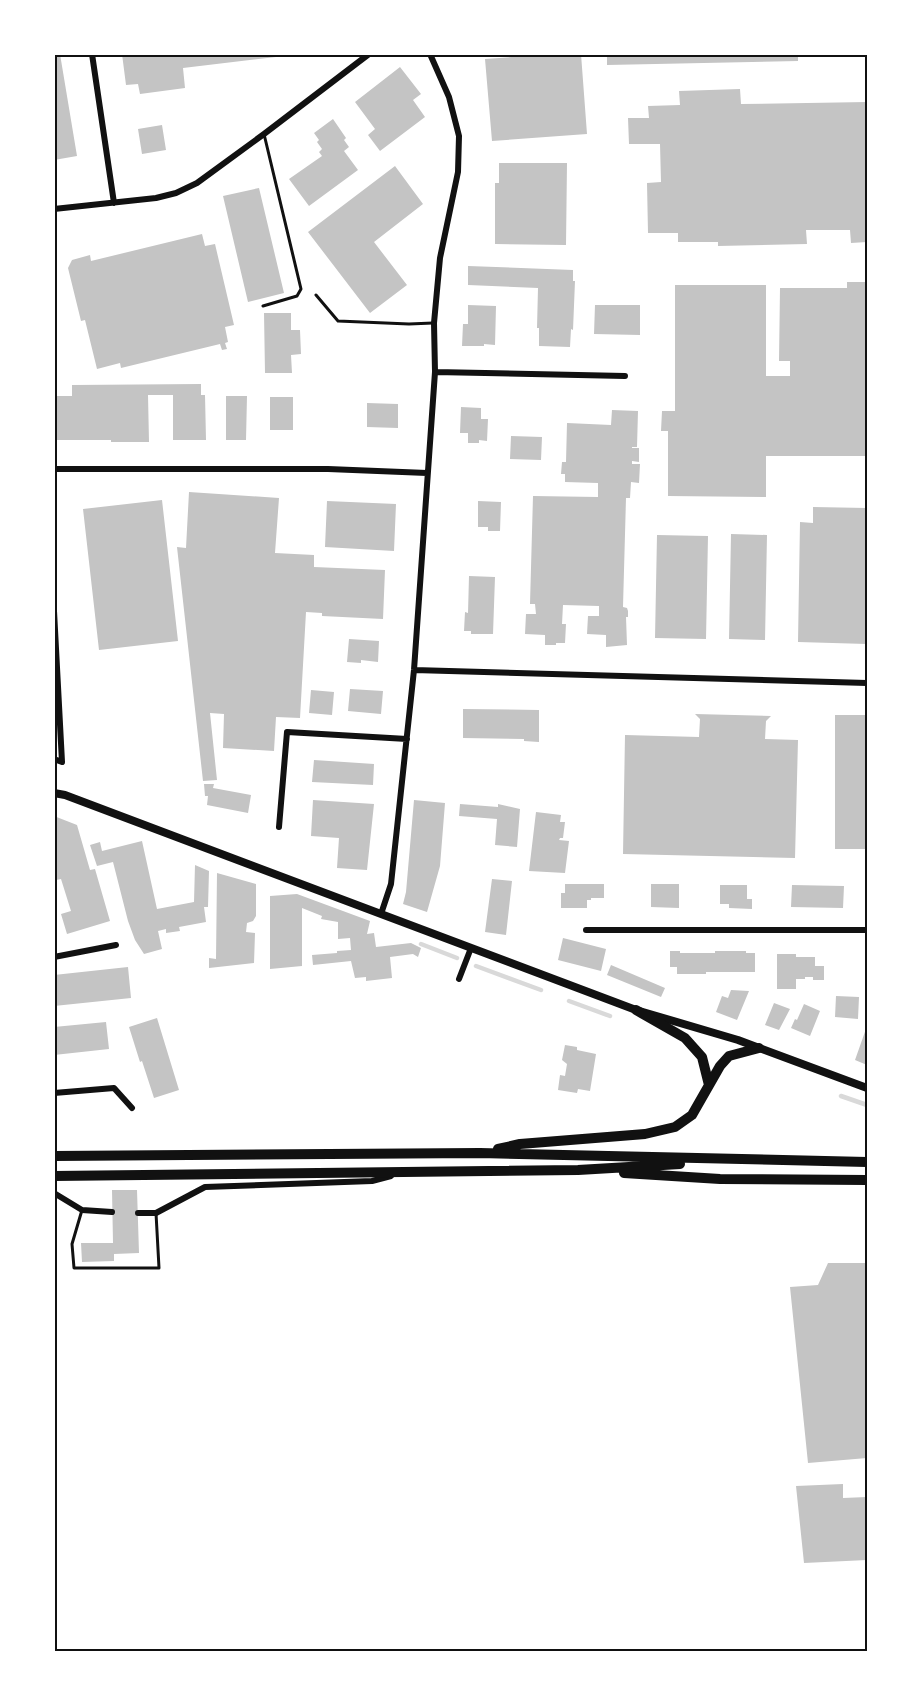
<svg xmlns="http://www.w3.org/2000/svg" width="921" height="1706" viewBox="0 0 921 1706" font-family="Figtree,sans-serif">
<rect width="100%" height="100%" fill="#fff"/>
<g fill="none" stroke-linecap="round" stroke-linejoin="round">
<path stroke="#d9d9d9" stroke-width="4.5" d="M421 944 457 958
M476 966 541 990
M569 1001 610 1016
M841 1096 867 1105"/>
</g>
<path fill="#c4c4c4" d="M54 54H60L77 156 54 160Z
M122 54H281L276 57 183 68 185 88 140 94 138 84 126 85Z
M555 54H581L587 134 492 141 485 59Z
M607 54H798V61L607 65Z
M400 67 421 94 413 100 425 117 380 151 368 135 375 129 355 102Z
M740 89 741 104 867 102V242L851 243 850 230H806L807 244 718 246V242H678V233H648L647 183 661 182 660 144H629L628 118H649L648 106 680 105 679 91Z
M333 119 346 138 344 140 349 147 344 151 358 170 309 206 289 179 322 156 319 152 322 149 317 142 319 140 314 133Z
M162 125 166 150 142 154 138 129Z
M499 163H567L566 245 495 244V183H499Z
M395 166 423 204 374 242 407 285 370 313 308 232Z
M259 188 284 293 248 302 223 196Z
M202 234 205 246 215 244 234 325 225 327 228 342 225 343 227 349 222 350 220 344 121 368 120 363 97 369 85 320 81 321 68 268 72 260 90 255 91 261Z
M468 266 573 270V281H575L573 330 571 329 570 347 539 346V328H537L538 288 468 285Z
M847 282H867V456H766V497L668 496V431H661L662 411H675V285H766V376H790V361H779L780 288H847Z
M468 305 496 306 495 345 484 344V346H462L463 324H468Z
M595 305H640V335L594 334Z
M264 313H291V330H300L301 354 291 355 292 373H265Z
M201 384V395H205L206 440H173V395H148L149 442H111V440H54V396H72V385Z
M226 396H247L246 440H226Z
M270 397H293V430H270Z
M367 403 398 404V428L367 427Z
M461 407 481 408V419H488L487 441 479 440V443H468V433H460Z
M612 410 638 411 637 447H632V448H639V462L632 461V464H640L639 483 631 482 630 498H626L623 607 627 608 628 611V617H626L627 645 606 647V635L587 634 588 616H599V606L563 605 562 624H566L565 643H556V645H545V635L525 634 526 614H536L535 604H530L533 496 598 497V483L565 482V474H561L562 462H566L567 423 611 425Z
M511 436 542 437 541 460 510 459Z
M189 492 279 498 275 553 314 555V567L385 570 383 619 322 616V613L306 612 300 718 276 717 274 751 223 748 224 714 210 713 217 780 203 781 177 547 186 548Z
M162 500 178 641 99 650 83 509Z
M327 501 396 504 394 551 325 547Z
M478 501 501 502 500 531H488V527H478Z
M813 507 867 508V644L798 642 800 522 813 523Z
M731 534 767 535 765 640 729 639Z
M657 535 708 536 706 639 655 638Z
M469 576 495 577 493 634H471V631H464L465 612 468 613Z
M349 639 379 641 378 662 361 660V663L347 662Z
M350 689 383 691 381 714 348 711Z
M311 690 334 692 332 715 309 713Z
M463 709 539 710V742L524 741V739L463 738Z
M695 714 771 716 766 721 765 739 798 740 795 858 623 854 625 735 699 737 700 719Z
M835 715H867V849H835Z
M314 760 374 764 373 785 312 782Z
M204 784H214L213 788 251 795 248 813 207 805 208 796H205Z
M313 800 374 804 367 870 337 868 339 838 311 836Z
M414 800 445 803 440 866 427 912 403 904 406 892Z
M460 804 498 807V804L520 809 517 847 495 845 497 819 459 816Z
M536 812 561 815 560 822H565L563 838H560L559 840 569 841 565 873 529 871Z
M54 816 77 825 90 870 95 869 110 921 67 934 61 914 71 911 61 879 56 880 54 871Z
M142 841 157 909 194 902 195 865 209 871 208 907H204L206 922 179 927 180 931 166 933V929L158 931 162 949 144 954 135 940 128 921 113 862 97 866 90 845 100 842 102 851Z
M217 873 256 884V916L253 921 247 923 246 932 255 933 254 963 209 968V958L216 959Z
M492 879 512 881 506 935 485 932Z
M565 884H604V898H591V900H587V908H561V893H565Z
M651 884H679V908L651 907Z
M720 885H747V899H752V909L729 908V904H720Z
M792 885 844 886 843 908 791 907Z
M297 894 370 921 367 934 374 933 376 947 411 943 421 948 418 957 413 954 390 957 392 978 366 981V977L355 978 351 961 313 965 312 955 337 953V951L351 950 350 938 338 939V922L321 919 322 916 302 908V966L270 969V896Z
M563 938 606 949 601 971 558 960Z
M670 951H680V953H715V951H746V953H755V972H706V974H677V967H670Z
M777 954H796V957H815V966H824V980H813V977H805V979H796V989H777Z
M611 965 665 988 661 997 607 975Z
M128 967 131 998 54 1006V975Z
M731 990 749 991 737 1020 716 1012 722 996 728 998Z
M836 996 859 997 858 1019 835 1017Z
M774 1003 790 1009 779 1030 765 1025Z
M804 1004 820 1011 810 1036 791 1028 795 1019 797 1020Z
M157 1018 179 1090 154 1098 142 1061 140 1062 129 1027Z
M106 1022 109 1049 54 1055V1027Z
M867 1026V1065L855 1060Z
M565 1045 577 1047V1050L596 1054 590 1091 578 1089 577 1093 558 1090 560 1075 565 1076 567 1064 562 1060Z
M112 1190H137L139 1253 114 1254V1261L82 1262 81 1243H113Z
M828 1263H867V1458L808 1463 790 1287 818 1285Z
M843 1484V1498L867 1497V1560L804 1563 796 1486Z"/>
<g fill="none" stroke-linecap="round" stroke-linejoin="round">
<path stroke="#111" stroke-width="3" d="M316 295 338 321 409 324 433 323
M263 306 297 296 301 289 264 134
M82 1210 72 1244 74 1268H159L156 1213"/>
<path stroke="#111" stroke-width="6" d="M92 54 114 203
M54 209 156 198 176 193 197 183 264 134 369 54
M435 372 625 376
M54 469H328L427 473
M54 611 62 762 54 759
M414 670 867 683
M279 827 287 732 407 739
M381 914 391 884 414 670 435 372 434 323 440 258 458 172 459 136 449 97 430 54
M586 930H867
M54 956V957L116 945
M459 979 471 948
M54 1093 114 1088 132 1108
M54 1193 82 1210 112 1212
M138 1213H156L205 1187 372 1181 391 1176"/>
<path stroke="#111" stroke-width="8" d="M54 793 65 795 636 1010 738 1040 867 1088"/>
<path stroke="#111" stroke-width="10" d="M636 1010 685 1038 702 1057 709 1085
M498 1149 520 1144 645 1134 675 1127 692 1115 720 1066 729 1056 759 1048
M54 1156 480 1153 867 1162
M624 1173 720 1179 867 1180
M54 1176 578 1170 680 1164"/>
</g>
<rect width="921" height="1706" fill="none" stroke="#ffffff" stroke-width="111"/>
<rect x="56" y="56" width="810" height="1594" fill="none" stroke="#111" stroke-width="2"/>
</svg>
